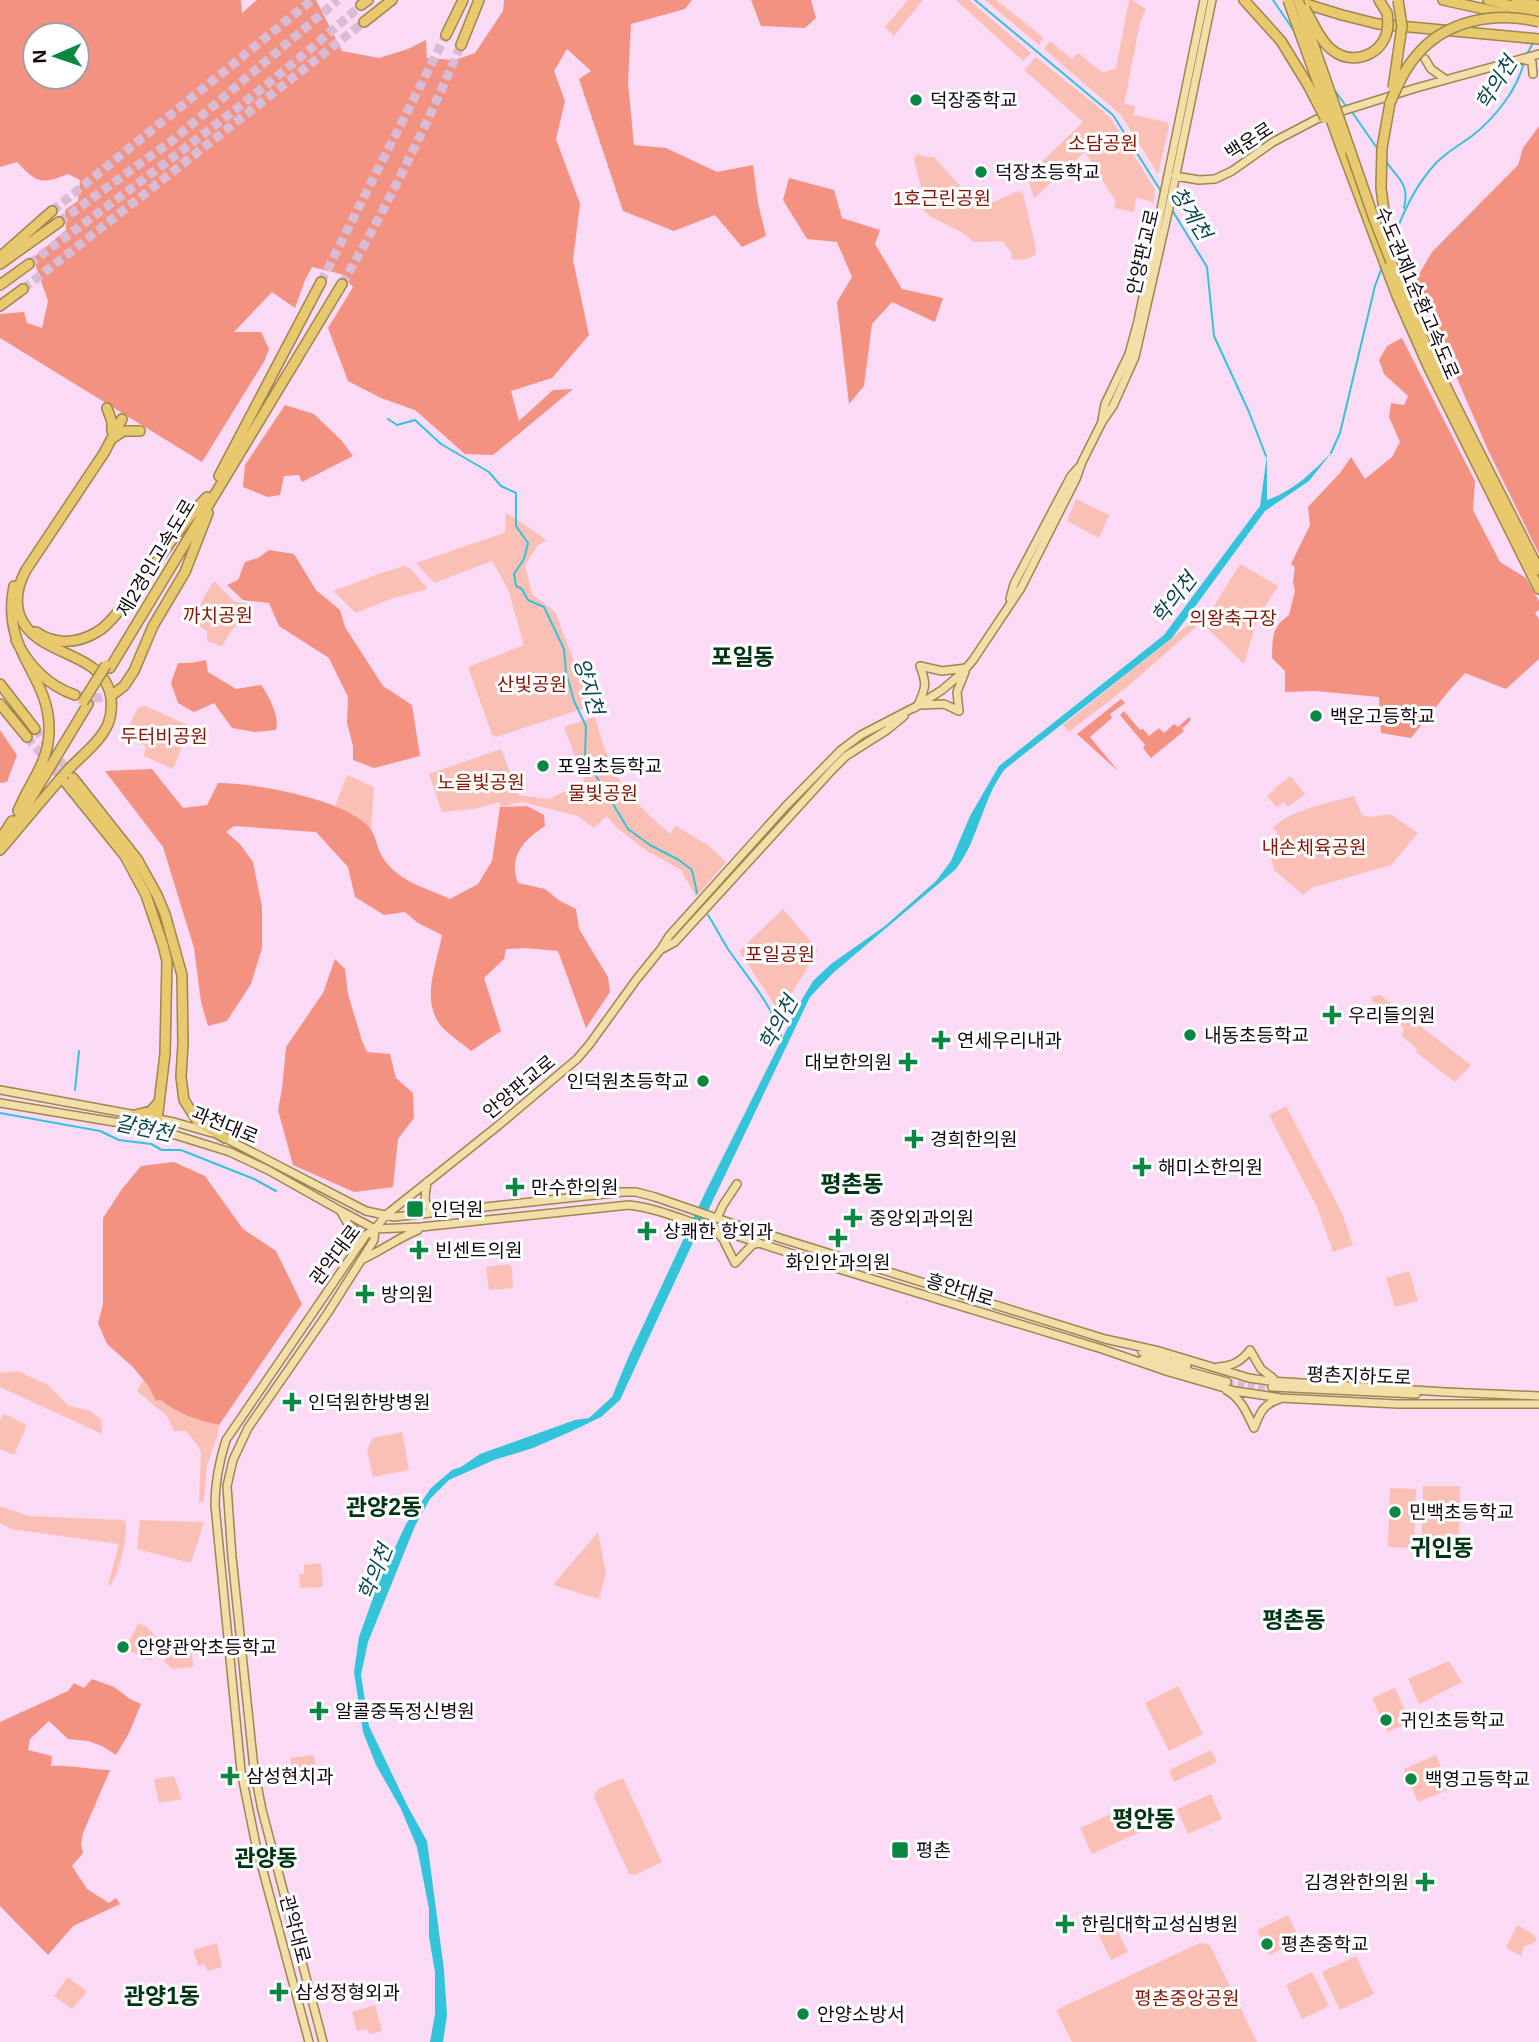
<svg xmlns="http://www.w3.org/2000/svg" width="1539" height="2042" viewBox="0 0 1539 2042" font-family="Arial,'Noto Sans KR',sans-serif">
<rect width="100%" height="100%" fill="#fbdaf6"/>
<path fill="#fac0b5" d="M908 0H923L894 36 885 27Z
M956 0H969L1031 53 1023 61Z
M985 0H996L1043 37 1039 45Z
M1129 0H1132L1146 9 1140 23 1124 104 1135 106 1134 115 1166 122 1169 126 1158 174 1121 115 1044 49 1050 41 1072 59 1078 53 1103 73 1116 68Z
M1036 57 1103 111 1111 119 1155 189 1153 204 1150 201 1136 198 1134 212 1114 208 1116 202 1085 152 1034 198 1027 176 1083 122 1024 70Z
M917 154 926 157H934L980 208 1018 191 1023 193 1036 249 1035 255 1026 259 1012 260 1011 252 1002 241 974 242 963 233 931 217 916 203 922 191 914 159Z
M1076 499 1109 515 1099 538 1067 521Z
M506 513 540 535 546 541 538 545 525 565 532 594 555 612 591 706 496 737 492 735 468 667 524 645 508 589 492 561 434 583 416 563 501 534 505 532Z
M1240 564 1278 586 1257 619 1244 664 1203 624Z
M405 566 411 569 428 589 393 598 356 613 333 591 384 572Z
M214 581 234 601 253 605 231 631 222 646 207 641V631L193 622 204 597Z
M1196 619 1199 623 1198 625 1127 687 1069 732 1063 725Z
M145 706 190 726 173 769 144 756 146 746 124 737 138 707Z
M595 717C604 749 614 780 638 804 648 815 660 824 670 834L676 826 708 845 726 862 696 897 681 870 647 851 617 828 607 816 594 828 578 816 522 802 500 807V802L474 809 442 812 429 774 501 749 519 795 548 799 585 783 564 727Z
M347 775 374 787 371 829 353 814 335 807Z
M1290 776 1305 794 1288 807 1284 802 1277 808 1267 796 1274 790 1277 794 1274 789Z
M1354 796 1362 815 1370 817 1390 814 1418 833 1391 865 1311 888 1303 895 1274 870 1269 847 1278 832 1272 828C1295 808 1325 804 1354 796Z
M783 909 818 950 780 1013 739 951Z
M1380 995 1471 1065 1455 1082 1416 1052 1417 1049 1401 1035 1404 1030 1402 1026 1371 1000 1374 996Z
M1286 1106 1342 1213 1353 1245 1333 1252 1317 1207 1269 1115Z
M509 1264 512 1268 513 1288 489 1290 486 1267Z
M1409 1271 1418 1301 1395 1307 1386 1278Z
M18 1371 48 1385 69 1406 88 1410 101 1419 102 1434 0 1387V1373Z
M143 1381 149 1387 156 1401 161 1400C179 1415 197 1420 219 1425L218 1434 207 1465 204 1501 199 1503 201 1452 196 1443 186 1431H174L167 1416 137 1391Z
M4 1414 27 1425 14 1455 0 1449V1420Z
M402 1432 409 1470 373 1477 367 1450 373 1438Z
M1423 1486H1460L1459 1542 1422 1541Z
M1390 1488 1416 1489 1414 1548 1388 1547Z
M0 1506 28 1516 123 1520 126 1523C126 1545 121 1566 111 1585H108L119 1544 11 1529 0 1523Z
M140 1520 204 1522 191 1563 137 1549Z
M598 1532 606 1573 599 1599 553 1585Z
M321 1563 323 1585 321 1587 300 1588 299 1574H304V1565Z
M138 1623 147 1627 160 1641 151 1661 126 1649Z
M173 1636 192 1654 193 1667 172 1669 164 1661Z
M1449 1661 1462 1682 1419 1704 1408 1679Z
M1178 1686 1203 1734 1169 1751 1145 1703Z
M1395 1688 1410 1722 1388 1732 1372 1698Z
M1211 1750 1217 1762 1174 1782 1169 1770Z
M314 1755 318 1778 294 1782 290 1758Z
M1436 1755 1450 1789 1418 1802 1404 1769Z
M174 1776 182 1799 159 1803 154 1780 156 1779Z
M623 1778 662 1862 635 1875 629 1874 594 1797 598 1789Z
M1211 1794 1222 1819 1188 1834 1177 1809Z
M1131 1805 1142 1831 1092 1854 1080 1828Z
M1288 1915 1300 1940 1269 1955 1257 1930Z
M1113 1921 1128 1952 1111 1960 1096 1930Z
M1517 1925 1533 1934 1537 1941 1524 1947 1521 1956 1506 1948Z
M217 1943 222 1967 207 1971 205 1964 198 1966 193 1950Z
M1200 1943 1210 1945 1257 2042H1072L1056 2010Z
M1356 1956 1374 1994 1340 2010 1322 1972Z
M1312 1972 1329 2006 1302 2019 1286 1985Z
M68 1977 87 1992 72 2009 54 1996Z
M375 2005 382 2031 369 2034 367 2029 357 2031 352 2012Z"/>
<path fill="#f39281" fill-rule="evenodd" d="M0 0H241L242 13 257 0H316L342 51 379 58 408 49 426 40 427 58 455 60 475 53 503 11 504 0H692L685 9 631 24 628 83 634 145 666 148 717 172 753 165 758 203 766 236 742 247 715 215 674 231 623 211 579 79 591 71 567 49 554 71 565 101 556 139 580 204 573 260 589 335 552 378 511 391 519 421 553 390 573 389 493 455 465 454 415 410 381 398 348 381 328 328 353 287 341 274 312 267 305 280 295 308 272 292 234 332H261L269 349 265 360 202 462 0 338V314L24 312 27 323 42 328 48 301 33 258 66 230 65 210 78 201 80 180 68 174C40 185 37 183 17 162L0 167ZM35 35H77V77H35Z
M751 0H811L816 18 805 28 761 26Z
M1539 126V554L1488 450 1415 281 1432 252 1518 165 1523 148Z
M789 178 834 190 842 218 880 230 875 244 902 289 943 298 935 322 892 302 872 324 864 386 849 404 837 302 852 277 837 242 807 239 783 200Z
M1402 338 1475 481 1473 510 1500 562 1526 578 1539 601V610L1535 613 1539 619V659L1506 689 1465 673 1447 693 1411 738 1381 733 1379 697 1316 691 1285 692V671L1272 658C1273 637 1271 628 1289 615L1295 591 1293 582 1295 567 1291 564 1310 525 1308 507 1340 473 1351 457 1365 479 1392 457 1400 442 1389 417 1391 403 1404 405 1408 396 1384 374 1379 360 1387 346Z
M285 405 314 414 342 441 353 456 302 482 299 475 284 476 280 495 268 497 243 487 245 465Z
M269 550 294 554 316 590 340 610 345 627 383 686 412 705 420 756 374 768 353 760V746L347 723 348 697 329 658 279 626 269 603 243 600 227 585 238 580 245 562 258 558Z
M206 660 208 672 236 689 261 685C269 696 280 717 276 730L255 732 232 728 214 703 194 712 178 703 171 683 178 663H191Z
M1121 699 1125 703 1110 714 1112 718 1090 737 1119 772 1077 734Z
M1124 711 1140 730 1143 729 1149 736 1159 728 1164 733 1174 724 1178 727 1189 717 1191 720 1183 728 1181 726 1184 731 1151 758 1143 748 1145 745 1120 715Z
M0 730 17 755 7 782 0 783Z
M152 769 183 808 207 805 218 783C255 783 345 799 370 828 376 836 377 849 383 858 400 883 425 887 450 899L478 884 492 861 500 807 527 806 544 815 545 826C524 840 508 856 518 883L545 889 560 901 576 909 579 929 608 977 610 992 586 1028 558 951 525 948 506 949 504 959 484 978 501 1031 471 1051C462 1043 449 1035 441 1026 420 1000 437 964 442 935L418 923 405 912 384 915 355 897 348 867 316 832 234 826 226 832 240 844 253 862 262 907V948L251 984 227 1021 208 1026 201 1002 194 948 163 847 105 771Z
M335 959 345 969 348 994 362 1041 367 1052 390 1054 396 1078 413 1093 414 1118 398 1139 393 1187 354 1192 293 1165 278 1110 282 1089 286 1047 323 993Z
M174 1162 205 1176 243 1229 276 1251 302 1304 219 1425C197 1420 179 1415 161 1400L156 1401 149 1387 133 1367 107 1344 98 1323 103 1304V1218L122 1189 141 1166Z
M92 1679 114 1687 130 1699 141 1704 129 1733 116 1755 102 1746 88 1741 68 1739 49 1721 30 1739 28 1750 52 1756 51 1766C71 1765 90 1770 110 1770L83 1833 81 1844 83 1853 72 1866 87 1889 109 1903 116 1898 120 1904 73 1926 48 1955 0 1906V1722L68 1691 74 1683 84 1688Z"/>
<path fill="#33c4db" d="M1332 452 1309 481 1265 511 1172 638 1005 769C982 799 979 839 956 869L833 973 810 997 695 1238 620 1400 601 1417 572 1431 533 1448 494 1460 449 1480 430 1499 415 1526 368 1642 361 1675 369 1726 407 1805 427 1841 444 1970 447 2015 443 2042H430L435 2014V1972L429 1937V1909L417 1847 401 1809 376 1765 363 1732 354 1672 359 1637 378 1584 406 1524 431 1488 452 1470 461 1467 480 1454 575 1420 589 1418 612 1397 628 1358 705 1193 801 1001 813 981 831 964 885 926 936 881 951 861 970 816 999 766 1164 635 1260 506 1267 455V500C1294 491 1312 472 1332 452Z"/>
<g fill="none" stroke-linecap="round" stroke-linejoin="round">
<path stroke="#33c4db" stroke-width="2" d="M975 0 1113 115 1162 193
M1273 0 1296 34
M1527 54 1533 43
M1333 88 1346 106
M1352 112 1379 151
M1386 161C1398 180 1410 183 1404 208
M1172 210 1207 267 1214 336 1249 412 1266 456
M1392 242C1403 213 1415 185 1437 162 1447 152 1461 144 1472 136 1494 119 1518 89 1524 62
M388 419 397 425 415 420 441 444 489 472 501 486 516 493V526L528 543 524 559 514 574 516 586 522 589 528 600 544 607 564 649 566 672 574 701 586 726 585 755 598 779 628 829 650 845 679 860 692 870 697 893
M1331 453 1340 433 1375 286 1382 267
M708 915C715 926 721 938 728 949 747 977 774 1006 782 1040
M75 1090 79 1051
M0 1113 100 1131 119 1140 151 1144 162 1150H181L254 1179 276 1191"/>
<path stroke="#d8bbd4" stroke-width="7" stroke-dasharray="7 3.5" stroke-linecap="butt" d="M1227 1382 1272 1391"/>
<path stroke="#d8bbd4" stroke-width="9" stroke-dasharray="9 4.5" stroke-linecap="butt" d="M52 211 312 0
M59 222 173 140 338 0
M29 264C142 180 256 99 361 5
M321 282 446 35
M342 284C387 207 426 127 461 45
M23 289 364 22
M80 696 99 698 114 693
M35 729 72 776
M27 737 66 783"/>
<g stroke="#9e864d" stroke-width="10">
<path id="major" d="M1425 59 1431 69 1445 79
M1522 59 1532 62 1533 74
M1175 176 1199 180 1215 179 1232 171 1273 142 1317 119 1416 88 1539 54
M1102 420 1105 404 1129 354 1138 321 1204 0
M1010 599 1014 584 1071 476 1079 467
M920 666 942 671 966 668
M918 705C926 687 927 684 920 666
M922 705 944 704 959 711
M914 708 942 690 962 673 973 660 1021 588 1076 479 1082 462 1102 422 1113 406 1135 357 1169 208 1212 0
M959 711 957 692 965 672
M662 949 675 942 833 769 846 756 887 730 904 716
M0 1090 174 1122 212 1133
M0 1103 156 1129 230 1152 268 1170 341 1211 375 1229 421 1227 629 1205C664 1209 695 1226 728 1233L842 1270 1102 1349 1169 1372 1235 1391 1281 1398 1397 1404H1539
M223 1137 366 1211 394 1217 623 1192H636L655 1197 728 1222 1105 1339 1159 1351 1249 1378 1269 1381 1445 1392 1539 1396
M427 1182C425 1199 421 1204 437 1213
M341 1212 348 1224 355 1230 356 1242 353 1251
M717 1218 723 1205 737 1184
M716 1231 723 1239 735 1263 752 1245 759 1243
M361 1260C381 1251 398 1238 418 1230
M1142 1352 1187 1366
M1143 1359 1227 1382
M1218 1367C1232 1366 1241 1362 1250 1350L1261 1369 1273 1378
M1272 1387 1416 1394
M1226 1390C1241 1398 1247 1413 1254 1428
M1254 1428C1260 1413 1263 1404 1280 1399
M309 2042 256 1845 241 1771 215 1505C215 1482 219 1462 226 1440L366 1235 375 1229 386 1215 499 1125 577 1059 589 1045 636 980 661 949 669 936 785 807 841 750 861 735 915 707
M323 2042 262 1810 254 1769 232 1557 227 1486 233 1460 248 1428 327 1314 374 1240 375 1229"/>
</g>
<g stroke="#9e864d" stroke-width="12">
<path id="highway" d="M1244 0 1281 41 1308 85
M1293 0 1342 15 1378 24 1539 39
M1379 0 1387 13
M1443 0 1516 16
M1488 0 1539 13
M1516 0 1539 6
M361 5 368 0
M364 22 392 0
M446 35 463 0
M461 45 479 0
M1390 103 1382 148 1381 188 1391 262 1425 343 1453 401 1539 570
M1342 150 1397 296 1428 366 1539 589
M0 257 52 211
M0 264 59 222
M0 285 29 264
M0 306 23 289
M107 408 112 422V431
M113 438 123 431H140
M219 476 321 282
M14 586C0 653 51 674 49 732 49 762 28 785 18 811
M36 632C55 645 77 644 97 632 108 626 115 615 124 605 153 571 175 530 207 497
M16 640C28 665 48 686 75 695
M110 668 342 284
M0 684 35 729
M115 693 124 686 134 671 153 626 185 572 208 513
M0 704 27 737
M73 778 137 859 157 895 165 914 182 975 183 1044 181 1077 184 1100 198 1122 225 1138
M66 783 125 856 146 895 163 945 167 961 165 1054 156 1129
M12 830 88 704
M0 840 12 821
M0 850C23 823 46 795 69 769 82 755 100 742 108 724 111 716 112 707 111 698 104 649 37 659 20 616 14 600 18 585 26 570L104 453 122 419
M135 1115 151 1111 158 1103"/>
</g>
<use href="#major" stroke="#f1dfa7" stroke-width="7"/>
<use href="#highway" stroke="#e8c96d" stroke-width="9"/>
<g stroke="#9e864d" stroke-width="12" stroke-linecap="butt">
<path id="highway-bridge" d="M1288 0 1342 150
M1298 0 1373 216 1391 262
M1305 9C1313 22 1320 41 1332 50 1351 65 1378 57 1386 35 1389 27 1388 20 1387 13
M1308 85 1325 118
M1393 88 1402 26 1398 0
M1390 103C1397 87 1404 70 1416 56 1445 20 1496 11 1539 22
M83 702 106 665"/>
</g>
<use href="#highway-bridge" stroke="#e8c96d" stroke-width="9"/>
</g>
<g fill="#0a8742" stroke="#fff" stroke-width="2.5">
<circle cx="916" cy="100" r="7"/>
<circle cx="981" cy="172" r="7"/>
<circle cx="1316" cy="716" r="7"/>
<circle cx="543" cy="766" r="7"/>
<path d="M1328.5 1004.5h7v7h7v7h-7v7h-7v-7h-7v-7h7z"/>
<circle cx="1190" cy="1035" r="7"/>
<path d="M937.5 1029.5h7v7h7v7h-7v7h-7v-7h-7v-7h7z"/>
<path d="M904.5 1051.5h7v7h7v7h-7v7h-7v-7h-7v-7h7z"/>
<circle cx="703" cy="1081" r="7"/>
<path d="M910.5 1128.5h7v7h7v7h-7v7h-7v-7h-7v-7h7z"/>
<path d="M1138.5 1156.5h7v7h7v7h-7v7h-7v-7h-7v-7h7z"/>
<path d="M511.5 1176.5h7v7h7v7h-7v7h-7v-7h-7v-7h7z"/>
<rect x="406" y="1200" width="18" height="18" rx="3.5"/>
<path d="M849.5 1207.5h7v7h7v7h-7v7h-7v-7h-7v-7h7z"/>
<path d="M643.5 1220.5h7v7h7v7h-7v7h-7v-7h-7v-7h7z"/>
<path d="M834.5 1227.5h7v7h7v7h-7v7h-7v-7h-7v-7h7z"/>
<path d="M415.5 1239.5h7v7h7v7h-7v7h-7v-7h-7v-7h7z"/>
<path d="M361.5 1283.5h7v7h7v7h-7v7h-7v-7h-7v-7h7z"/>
<path d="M288.5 1391.5h7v7h7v7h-7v7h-7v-7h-7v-7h7z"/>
<circle cx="1395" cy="1512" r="7"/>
<circle cx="123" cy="1647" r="7"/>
<path d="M315.5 1700.5h7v7h7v7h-7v7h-7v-7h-7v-7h7z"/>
<circle cx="1386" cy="1720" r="7"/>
<path d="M226.5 1765.5h7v7h7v7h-7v7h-7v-7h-7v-7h7z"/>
<circle cx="1411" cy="1779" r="7"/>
<rect x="891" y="1841" width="18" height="18" rx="3.5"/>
<path d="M1421.5 1871.5h7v7h7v7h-7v7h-7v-7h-7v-7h7z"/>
<path d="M1061.5 1913.5h7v7h7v7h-7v7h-7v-7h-7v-7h7z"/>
<circle cx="1267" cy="1944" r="7"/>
<path d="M275.5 1981.5h7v7h7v7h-7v7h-7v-7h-7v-7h7z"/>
<circle cx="803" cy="2014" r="7"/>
</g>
<g text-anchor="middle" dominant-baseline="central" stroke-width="6" stroke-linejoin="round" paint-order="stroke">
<g font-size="19" fill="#140912" stroke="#fff" text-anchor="start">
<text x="930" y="100">덕장중학교</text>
<text x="995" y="172">덕장초등학교</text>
<text x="1330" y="716">백운고등학교</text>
<text x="557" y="766">포일초등학교</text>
<text x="1348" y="1015">우리들의원</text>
<text x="1204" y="1035">내동초등학교</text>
<text x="957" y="1040">연세우리내과</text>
<text x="892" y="1062" text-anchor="end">대보한의원</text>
<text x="689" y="1081" text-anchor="end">인덕원초등학교</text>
<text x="930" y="1139">경희한의원</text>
<text x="1158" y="1167">해미소한의원</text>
<text x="531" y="1187">만수한의원</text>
<text x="431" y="1209">인덕원</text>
<text x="869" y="1218">중앙외과의원</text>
<text x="663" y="1231">상쾌한 항외과</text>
<text x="435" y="1250">빈센트의원</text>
<text x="838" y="1262" text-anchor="middle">화인안과의원</text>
<text x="381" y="1294">방의원</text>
<text x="308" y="1402">인덕원한방병원</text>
<text x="1409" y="1512">민백초등학교</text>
<text x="137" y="1647">안양관악초등학교</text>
<text x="335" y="1711">알콜중독정신병원</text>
<text x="1400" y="1720">귀인초등학교</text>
<text x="246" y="1776">삼성현치과</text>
<text x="1425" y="1779">백영고등학교</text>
<text x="916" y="1850">평촌</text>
<text x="1409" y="1882" text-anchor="end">김경완한의원</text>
<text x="1081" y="1924">한림대학교성심병원</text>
<text x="1281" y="1944">평촌중학교</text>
<text x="295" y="1992">삼성정형외과</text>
<text x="817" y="2014">안양소방서</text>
</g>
<g font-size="19" fill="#140912" stroke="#fff">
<text transform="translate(1249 141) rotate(-33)">백운로</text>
<text transform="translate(1143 252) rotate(-77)">안양판교로</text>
<text transform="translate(1417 293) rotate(67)">수도권제1순환고속도로</text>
<text transform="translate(156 558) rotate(-59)">제2경인고속도로</text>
<text transform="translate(519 1087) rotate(-40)">안양판교로</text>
<text transform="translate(225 1125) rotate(22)">과천대로</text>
<text transform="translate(335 1255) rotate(-53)">관악대로</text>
<text transform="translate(960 1290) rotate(17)">흥안대로</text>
<text transform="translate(1359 1376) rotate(2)">평촌지하도로</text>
<text transform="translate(295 1929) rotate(75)">관악대로</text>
</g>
<g font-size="19" fill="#871506" stroke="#fff">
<text x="1103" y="143">소담공원</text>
<text x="942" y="198">1호근린공원</text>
<text x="218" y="615">까치공원</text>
<text x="1233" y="618">의왕축구장</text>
<text x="532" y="684">산빛공원</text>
<text x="164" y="736">두터비공원</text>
<text x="481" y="782">노을빛공원</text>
<text x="603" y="793">물빛공원</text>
<text x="1314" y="847">내손체육공원</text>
<text x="780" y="954">포일공원</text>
<text x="1187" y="1998">평촌중앙공원</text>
</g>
<g font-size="21" font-style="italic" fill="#0c4953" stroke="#fff">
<text transform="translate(1496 83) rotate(-58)">학의천</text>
<text transform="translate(1191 213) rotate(58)">청계천</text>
<text transform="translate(1174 598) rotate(-52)">학의천</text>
<text transform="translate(589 686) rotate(74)">양지천</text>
<text transform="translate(778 1023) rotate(-62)">학의천</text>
<text transform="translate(144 1128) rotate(12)">갈현천</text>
<text transform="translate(375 1572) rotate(-68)">학의천</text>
</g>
<g font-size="23" font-weight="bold" fill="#003514" stroke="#fff">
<text x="743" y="657">포일동</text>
<text x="852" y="1184">평촌동</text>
<text x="384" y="1507">관양2동</text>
<text x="1442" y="1548">귀인동</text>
<text x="1294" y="1620">평촌동</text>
<text x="1144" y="1819">평안동</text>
<text x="266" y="1858">관양동</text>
<text x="162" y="1996">관양1동</text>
</g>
</g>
<g transform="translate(56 56) rotate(268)"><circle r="33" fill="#ffffff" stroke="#a19da0" stroke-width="2"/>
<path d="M0-5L12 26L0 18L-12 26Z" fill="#0a8742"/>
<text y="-10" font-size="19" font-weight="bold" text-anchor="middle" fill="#140912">N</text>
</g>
</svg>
